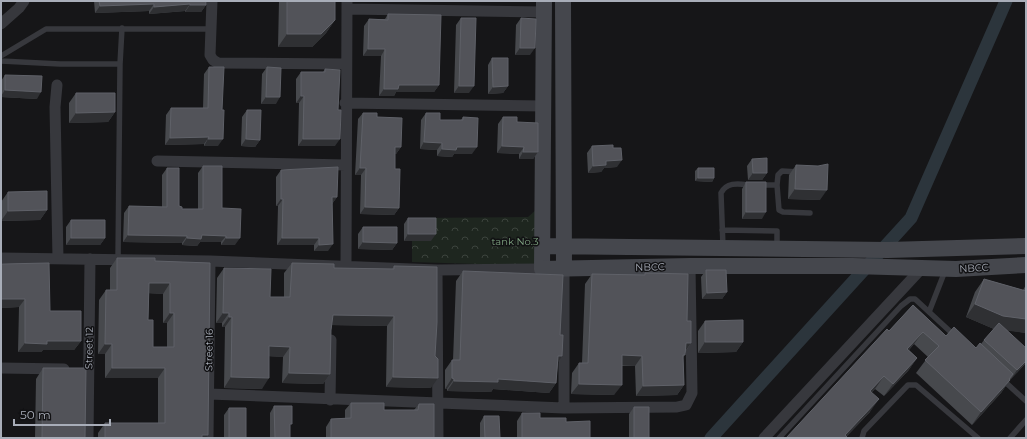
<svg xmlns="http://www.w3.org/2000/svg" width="1027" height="439" viewBox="0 0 1027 439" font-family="Montserrat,sans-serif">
<defs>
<pattern id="park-crowns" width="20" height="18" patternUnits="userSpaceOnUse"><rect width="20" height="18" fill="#1e261f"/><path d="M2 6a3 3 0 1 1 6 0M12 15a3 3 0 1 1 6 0" fill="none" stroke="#3c433d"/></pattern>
</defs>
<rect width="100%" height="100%" fill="#161618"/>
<path fill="url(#park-crowns)" d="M536 210 542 266 412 262V218L528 217Z"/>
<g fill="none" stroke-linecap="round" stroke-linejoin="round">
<path stroke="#2c353c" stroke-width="13" d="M711 438 911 218 1006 1"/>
<path stroke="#37383d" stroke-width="5.5" d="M1 56 46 29H210
M1 61 60 64H120
M760 185H777L778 175 782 171 799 172
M777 185 779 210 783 212 810 213
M722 230 777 231V248
M723 247 721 193C727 181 740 184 751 185
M118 260 120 64 122 28
M929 312 945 271
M1003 380 1026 401
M779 438 901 306 910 299H915L955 336
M862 438 864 431 908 385H916L978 438
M1010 438 1026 420"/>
<path stroke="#37383d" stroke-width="11" d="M212 1 210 55 213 60 218 63 346 64
M347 9 544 12
M1 24 19 8 24 1
M57 85 55 107 58 259
M345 103 543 106
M157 161 346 165
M1 258 210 261 437 270 542 269
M346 265 347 1
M564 268V408
M437 270 438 438
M1 368 64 369
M209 394 564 408 677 407 686 405 692 393 690 266
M330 400 331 340
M88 438 90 259
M208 438 210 261
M764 438 922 268"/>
<path stroke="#45474d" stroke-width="16" d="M544 1 542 269 690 266H853L956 269 1026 265
M563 1 564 268
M542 246 888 250 1026 246"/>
</g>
<path fill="#47494d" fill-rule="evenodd" d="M94 1H206V5L201 12H185V11L149 14V11L95 13Z
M279 1H335V20L326 33 312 47H278Z
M388 14 439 85 434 92H396L394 96H379L381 56H363L364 26 369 19H385Z
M461 18 469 93H454L456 25Z
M521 18 530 55H515L516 25Z
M492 58 508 86 503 93 488 94V65Z
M209 67 218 146H204V144L165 145 166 115 171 108H203L204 74Z
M267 67 276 104H261L262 74Z
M325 69 335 146H298L299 103H296V79L301 72H323Z
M5 75 37 99 1 97V81Z
M76 93 115 112 108 122 69 123V103Z
M247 110 260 140 255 147 241 146 242 117Z
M363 113 377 117 401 147 396 154H395V169L399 208 394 215 360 214 361 175H355L358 119Z
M426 113 440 120H461L463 117 472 154H454L452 157 437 156V150L420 149 421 120Z
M503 117 517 122 538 152 533 159H519V154L497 153 498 124Z
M592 146 613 148 617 167 604 168 601 172 588 173 587 153Z
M752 159 767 173 762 180H748L747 166Z
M796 165 820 200 788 199 789 175Z
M203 166 222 208 235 245H221V242H200L197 246 182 245V243L123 242 124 213 129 206 162 207V175L167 168 179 206 182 209H198V173Z
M698 168 714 178 712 182 695 181V171Z
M281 170 337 197 332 204 328 251H314V245H277L278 206H276V177Z
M746 182 762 219H742V189Z
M8 192 47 210 40 220 1 221V202Z
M408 218 431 241H404V224Z
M71 220 105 238 100 245H66V227Z
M363 227 397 243 392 250 358 249V234Z
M117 258 155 261 210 263 208 435 206 438H98V433L105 423H158V378H105V354H98L99 300 106 290H110V268ZM149 293 163 294V323H167V347H153L148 320Z
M292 263 334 268 392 269 394 266 431 388 386 387 387 326 332 325 331 330 330 374 323 384 282 383 283 357 269 356 262 389 224 388 225 327H222V323H216L217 278 224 268 270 297H284V273Z
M1 264 50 311 81 341 74 350H43L41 352H18L19 307 1 308Z
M706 270 727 292 722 299H702L701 277Z
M463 271 558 363 556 383 549 393 493 389 491 392 447 391V389H445V370L452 360H453L456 281Z
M645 273 687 321 691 343 686 351 683 358 684 385 677 395 636 396 635 366H622L614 395 571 394 572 373 579 363H582L585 284 592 274 643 275Z
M984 279 1023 290 1026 285V333L1007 330 1026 363 1010 380 1001 393 972 425 916 373 928 357 914 344 909 350 917 358 908 371 884 396 875 389 872 392 870 412 846 437 786 438 889 331 913 305 946 336 976 348 981 344 984 340 994 329 966 317 975 292Z
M705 321 743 342 736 352 698 353V331Z
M43 368 85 438H35L36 379Z
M351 403 384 410H414L419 404 434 438H326V427L331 419 345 418V410Z
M274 406 290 427V438H270V413Z
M634 407 649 438H629V414Z
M229 408 246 438H224V415Z
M522 413 540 418 566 422 590 438H517V421Z
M484 416 500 438H480V423Z"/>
<path fill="#2f3033" d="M154 4 149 11 95 13 100 6Z
M190 4 185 11 149 14 154 7Z
M190 5H206L201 12H185Z
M335 20 326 33 312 47H278L287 34Z
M520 48H535L530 55H515Z
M368 49H385L381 56H363Z
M399 85H439L434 92H396L394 96H379L384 89Z
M459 86H474L469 93H454Z
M508 86 503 93 488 94 493 87Z
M5 90 41 92 37 99 1 97V96Z
M301 96H304L299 103H296Z
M266 97H280L276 104H261Z
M115 112 108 122 69 123 76 113Z
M209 137 204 144 165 145 170 138Z
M208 139H223L218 146H204Z
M246 139 260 140 255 147 241 146Z
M303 139H340L335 146H298Z
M424 142 442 143 437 150 420 149Z
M502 146 524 147 519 154 497 153Z
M395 147H401L396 154H390Z
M457 147H477L472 154H454L452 157 437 156 442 149Z
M523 152H538L533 159H519Z
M622 160 617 167 604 168 601 172 588 173 593 166 606 161Z
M360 168H366L361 175H355Z
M753 173H767L762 180H748Z
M698 178H714L712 182 695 181Z
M795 189 827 190 820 200 788 199Z
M332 197H337L332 204H327Z
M281 199H283L278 206H276Z
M365 207 399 208 394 215 360 214Z
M47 210 40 220 1 221 8 211Z
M746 212H766L762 219H742Z
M408 234H436L431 241H404Z
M128 235 187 236 182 243 123 242Z
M202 235 226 236 221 242H200L197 246 182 245 187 238Z
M71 238H105L100 245H66Z
M226 238H240L235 245H221Z
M282 238H319L314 245H277Z
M363 242 397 243 392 250 358 249Z
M333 244 328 251H314L319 245Z
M149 283H170L163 294 142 293Z
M727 292 722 299H702L707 293Z
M1 299H25L19 307 1 308Z
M975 304 1026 319V333L994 329 966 317Z
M170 313H174L167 323H163Z
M223 313H229L222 323H216Z
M333 315 394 316 387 326 326 325Z
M229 317H232L225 327H222Z
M923 332 914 344 898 362 907 349Z
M47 341H81L74 350H43L41 352H18L25 343Z
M705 342H743L736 352 698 353Z
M686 343H691L684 353Z
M105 344H112L105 354H98Z
M269 346 290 347 283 357 262 356Z
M622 355 642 356 635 366 615 365Z
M558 356H562L555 367Z
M917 358 908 371 884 396 893 384Z
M1026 361V363L1010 380 1017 370Z
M112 368H165L158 378H105Z
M289 373 330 374 323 384 282 383Z
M1013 374 1004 387 1010 380 1001 393 972 425 981 412Z
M884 376 875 389 861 404 870 391Z
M231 377 269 378 262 389 224 388Z
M393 377 438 378 431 388 386 387Z
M452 378 454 379 447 389H445Z
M498 379 556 383 549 393 493 389 491 392 447 391 454 381Z
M579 384 622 385 614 395 571 394Z
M684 385 677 395 636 396 643 386Z
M879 399 870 412 845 438V435Z
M202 435H208L206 438H200Z"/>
<path fill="#525359" stroke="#5f6168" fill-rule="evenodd" d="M99 1H206V5H190V4L154 7V4L100 6Z
M287 1H335V20L321 34H287Z
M388 14 441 15 439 85H399L398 89H384L385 49H368L369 19 388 20Z
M461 18H476L474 86H459Z
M521 18 536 19 535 48H520Z
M492 58H508V86L493 87Z
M209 67H224L222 110H224L223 139H208L209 137 170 138 171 108H208Z
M267 67 281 68 280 97H266Z
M325 69 340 70 338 110H341L340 139H303L304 96H301V72H325Z
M5 75 42 76 41 92 5 90Z
M76 93H115V112L76 113Z
M247 110H261L260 140 246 139Z
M363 113H377V117L402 118 401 147H395V169H400L399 208 365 207 366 168H360Z
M426 113H440V120H463V117L478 118 477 147H457L456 150 442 149V143L424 142Z
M503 117H517V122L538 123V152H523L524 147 502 146Z
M613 145V148H621L622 160 606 161V165L593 166 592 146Z
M767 158V173H753L752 159Z
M828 164 827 190 795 189 796 165 818 166Z
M203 166H222V208L241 209 240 238H226V236L202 235 201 239 187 238V236L128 235 129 206 167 207V168H179V206L182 207V209H203Z
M338 167 337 197H332L333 244 319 245V238H282L283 199H281V170Z
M698 168H714V178H698Z
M746 182H766V212H746Z
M47 191V210L8 211V192Z
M408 218H436V234H408Z
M71 220H105V238H71Z
M363 227H397V243L363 242Z
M117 258H155V261L210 263 208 435H202V438H105V423H165V368H112V344H105L106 290H117ZM149 283H170V313H174V347H153V320H148Z
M49 263 50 311H81V341H47V344L25 343V299H1V264Z
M292 263 334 264V268L394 269V266L437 267V322L435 356 438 359V378L393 377 394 316 333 315 331 330 330 374 289 373 290 347 269 346V378L231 377 232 317H229V313H223L224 268 271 269 270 297H290Z
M706 270H726L727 292 707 293Z
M463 271 563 275 560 335H563L562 356H558L556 383 498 379V382L454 381V379L452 378V360H460Z
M645 273 688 274 687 321H691V343H686L685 355H683L684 385 643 386 642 356 622 355V385L579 384V363H588L592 274 645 275Z
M984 279 1026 291V319L1003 316 975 304Z
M913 305 946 336 954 327 976 348 980 343 1013 374 1009 379 1010 380 981 412 925 360 939 346 923 332 907 349 917 358 893 384 884 376 870 391 879 399 845 435 848 438H786L887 329 889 331Z
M743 320V342H705V321Z
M999 323 1026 348V361L1017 370 984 340Z
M43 368H86L85 438H42Z
M351 403H384V410H418L419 404H434V438H331V419L351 418Z
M274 406H292V424H290V438H275Z
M634 407H649V438H634Z
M229 408H246V438H229Z
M522 413H540V418H566V422L590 421V438H522Z
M484 416H499L500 438H485Z"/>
<g text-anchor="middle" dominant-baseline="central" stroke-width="3" stroke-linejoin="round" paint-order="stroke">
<g font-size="10" fill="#7fa381" stroke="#111113">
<text x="515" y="241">tank No.3</text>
</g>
<g font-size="10" fill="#a8adb8" stroke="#111113">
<text transform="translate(650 267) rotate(-1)">NBCC</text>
<text transform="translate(974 268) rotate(-3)">NBCC</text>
<text transform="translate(89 348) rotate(-89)">Street 12</text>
<text transform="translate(209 350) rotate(-89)">Street 16</text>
</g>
</g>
<rect width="1027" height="439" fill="none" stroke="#a8adb8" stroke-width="4"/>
<path d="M14 419v6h96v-6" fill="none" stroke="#a8adb8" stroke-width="2"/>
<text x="20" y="419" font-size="12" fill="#a8adb8" stroke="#111113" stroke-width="3" paint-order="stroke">50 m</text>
</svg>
